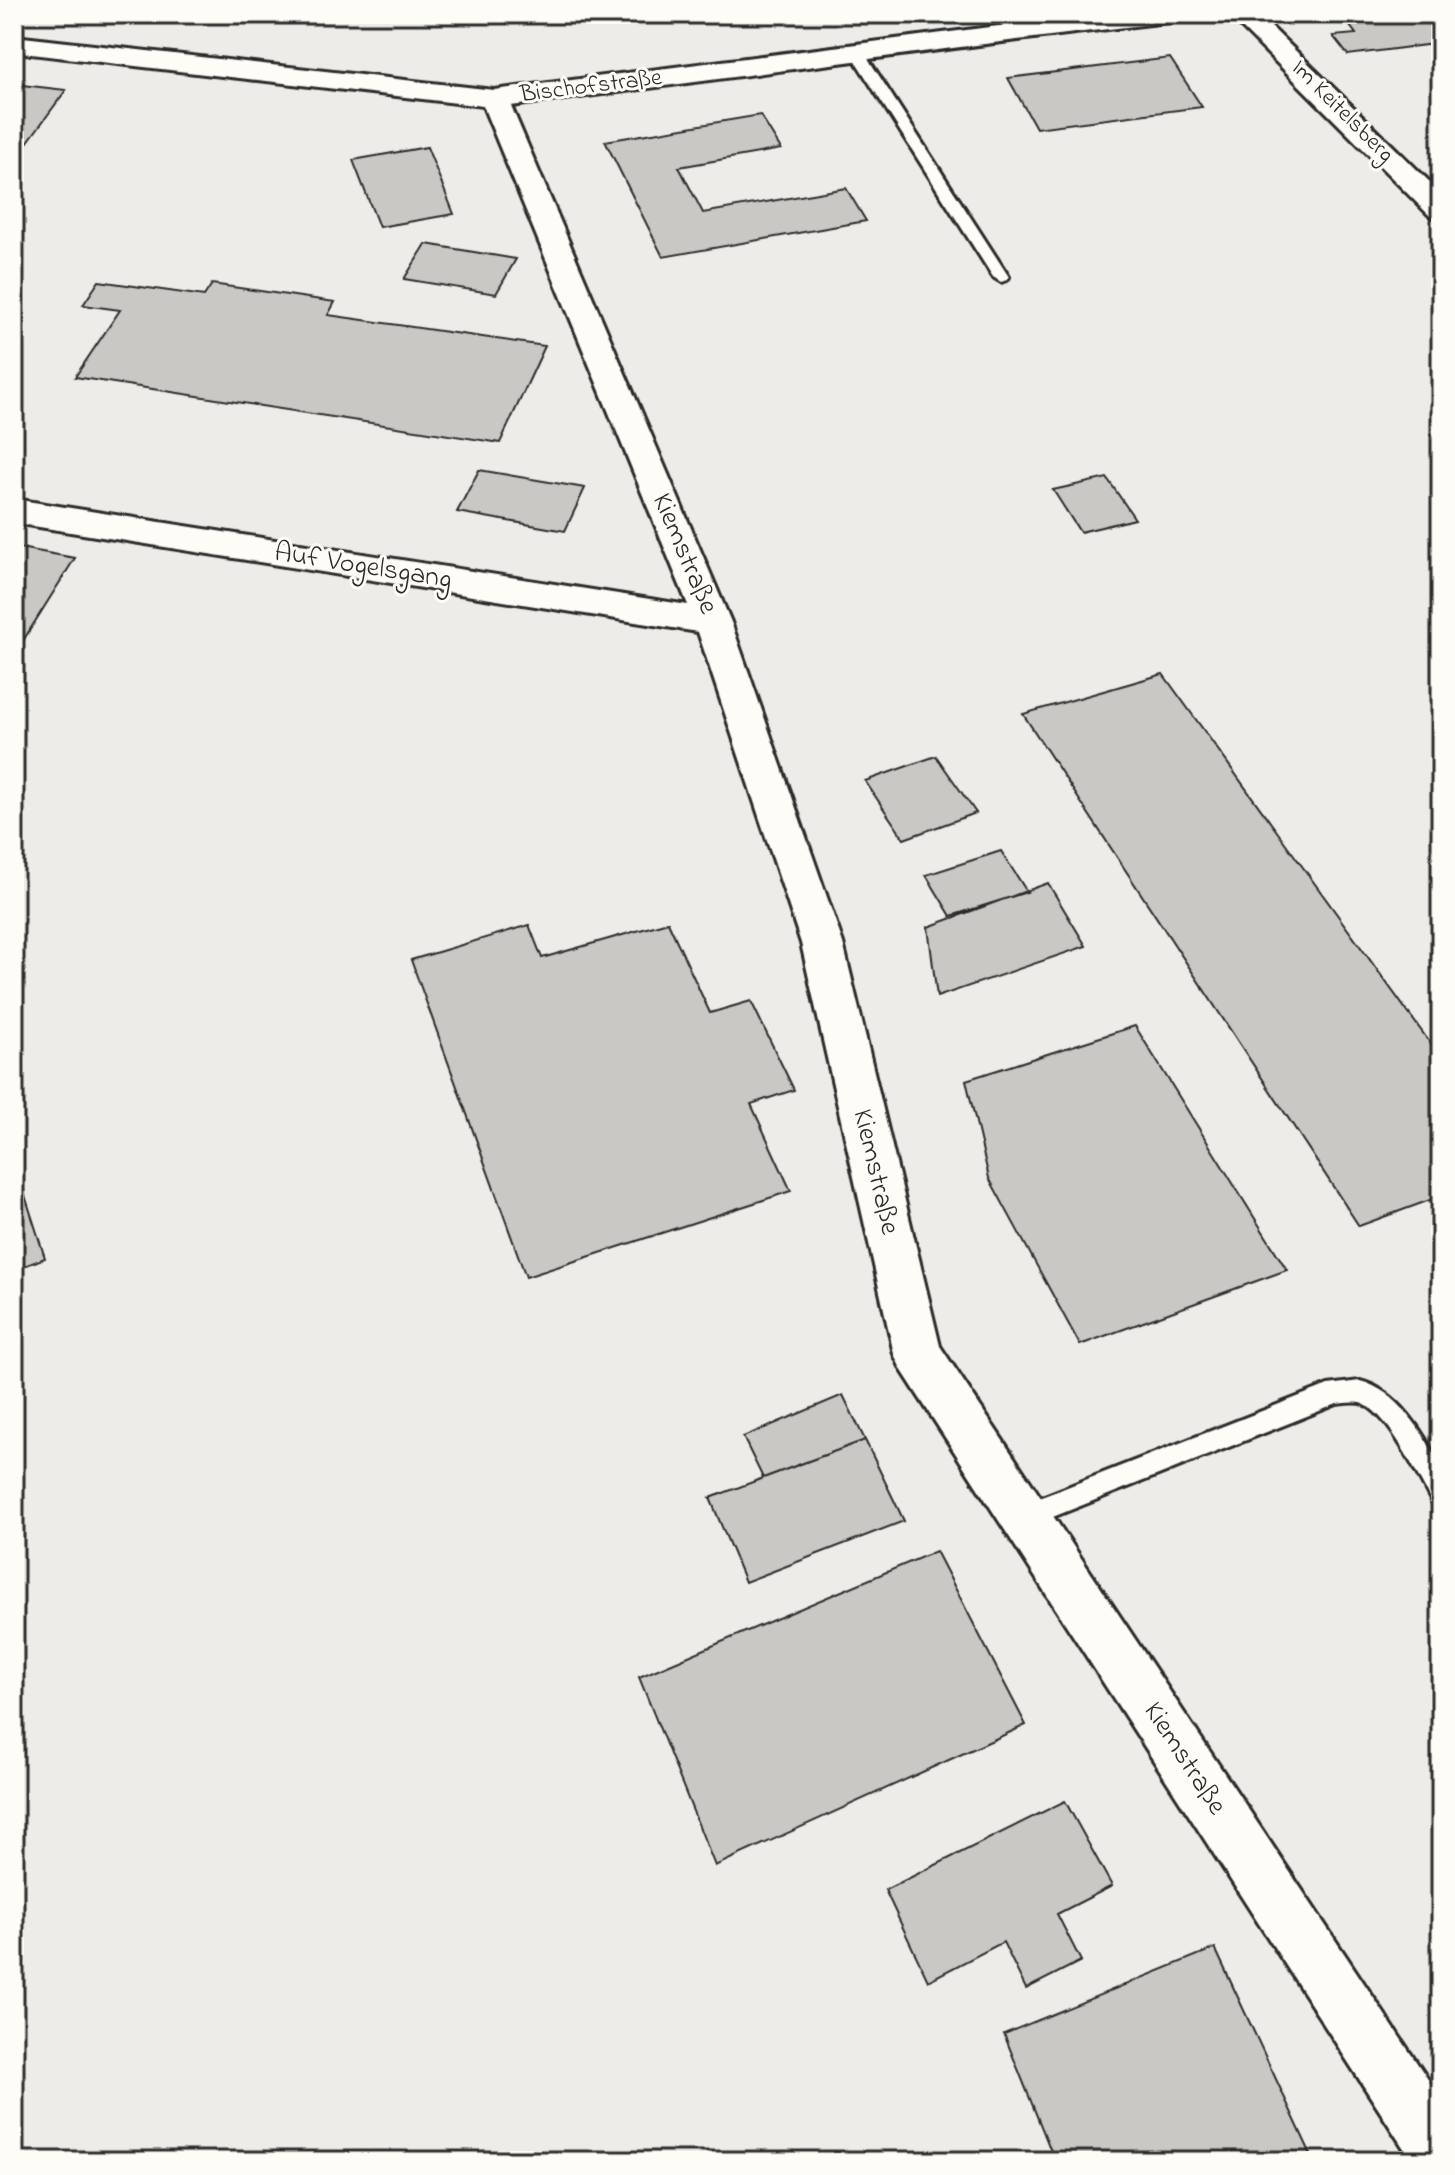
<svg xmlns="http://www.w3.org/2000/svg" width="1455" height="2175" viewBox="0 0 1455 2175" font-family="'Indie Flower',sans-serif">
<rect width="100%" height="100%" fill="#fdfcf7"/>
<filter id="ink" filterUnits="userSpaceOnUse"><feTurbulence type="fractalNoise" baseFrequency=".0125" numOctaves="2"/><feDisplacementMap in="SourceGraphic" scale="16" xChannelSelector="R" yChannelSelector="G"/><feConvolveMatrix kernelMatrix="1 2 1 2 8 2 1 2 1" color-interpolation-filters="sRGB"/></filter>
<g filter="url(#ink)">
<path fill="#edece8" d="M14 14H1441V2161H14Z"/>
<path fill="#c9c8c4" stroke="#2b2b2b" stroke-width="2" d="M1376 14H1432L1441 25V43L1348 55 1333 36 1356 34 1344 18Z
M1170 58 1202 107 1036 128 1008 78Z
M22 85 66 90 27 143 14 141V95Z
M760 115 781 149 679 167 703 213 846 188 866 221 663 257 605 141Z
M427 147 454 214 379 227 353 160Z
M426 244 516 259 496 294 404 279Z
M99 281 204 296 212 284 335 302 328 315 545 346 500 443 75 377 120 310 83 305Z
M479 470 585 488 565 531 457 512Z
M1107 478 1135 519 1080 532 1053 490Z
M14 547 75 558 14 655Z
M1163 674 1441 1058V1196L1359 1226 1023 714Z
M936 756 976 813 904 839 865 781Z
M1001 851 1027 892 951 916 926 875Z
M1048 883 1086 946 937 997 928 927Z
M668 922 710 1013 751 1001 794 1090 751 1104 791 1191 526 1277 411 960 529 925 542 958Z
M1135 1026 1287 1270 1080 1345 989 1178 966 1080Z
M14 1161 45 1258 14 1270Z
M843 1395 865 1440 763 1478 743 1437Z
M865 1440 904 1521 745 1582 710 1498Z
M936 1551 1026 1725 715 1866 639 1677Z
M1065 1801 1112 1886 1057 1914 1081 1961 1026 1989 1003 1942 928 1981 885 1890Z
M1215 1948 1314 2161H1055L1004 2034Z"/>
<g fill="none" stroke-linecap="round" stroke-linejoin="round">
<g stroke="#2b2b2b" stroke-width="6">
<path id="service" d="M858 50 865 54 1009 277 1007 280 1001 282 993 277 851 54Z
M1360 1381C1397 1390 1426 1434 1440 1468 1444 1478 1441 1494 1441 1506L1432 1502C1418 1477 1390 1415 1363 1404 1356 1401 1345 1403 1337 1404L1025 1528 1016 1525 1012 1516 1016 1507 1328 1385Z"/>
</g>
<g stroke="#2b2b2b" stroke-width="6">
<path id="minor" d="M1093 14H1182L1178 20 1168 22C949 47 730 78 511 106L731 622 843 943 940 1346 1441 2099V2161H1412L901 1369 894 1354 801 943 698 632 14 523V499L688 605 483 106 14 52V36L494 90Z
M1228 14H1258L1441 193V219L1430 216Z"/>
</g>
<use href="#service" fill="#fdfcf7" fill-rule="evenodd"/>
<use href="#minor" fill="#fdfcf7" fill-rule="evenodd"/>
</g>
</g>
<g text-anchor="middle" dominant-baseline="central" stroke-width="6" stroke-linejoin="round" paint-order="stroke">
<g font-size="24" fill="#2b2b2b" stroke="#fdfcf7">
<text transform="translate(591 87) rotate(-7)">Bischofstraße</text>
<text transform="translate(1342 112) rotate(45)">Im Keitelsberg</text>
</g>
<g font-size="28" fill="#2b2b2b" stroke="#fdfcf7">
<text transform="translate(684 554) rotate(67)">Kiemstraße</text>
<text transform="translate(363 567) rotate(9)">Auf Vogelsgang</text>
<text transform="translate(875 1172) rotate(77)">Kiemstraße</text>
<text transform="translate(1184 1759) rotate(57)">Kiemstraße</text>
</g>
</g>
<rect width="1455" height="2175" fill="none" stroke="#fdfcf7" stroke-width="48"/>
<rect x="24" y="24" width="1407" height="2127" fill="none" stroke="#2b2b2b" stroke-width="3" filter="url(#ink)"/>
</svg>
